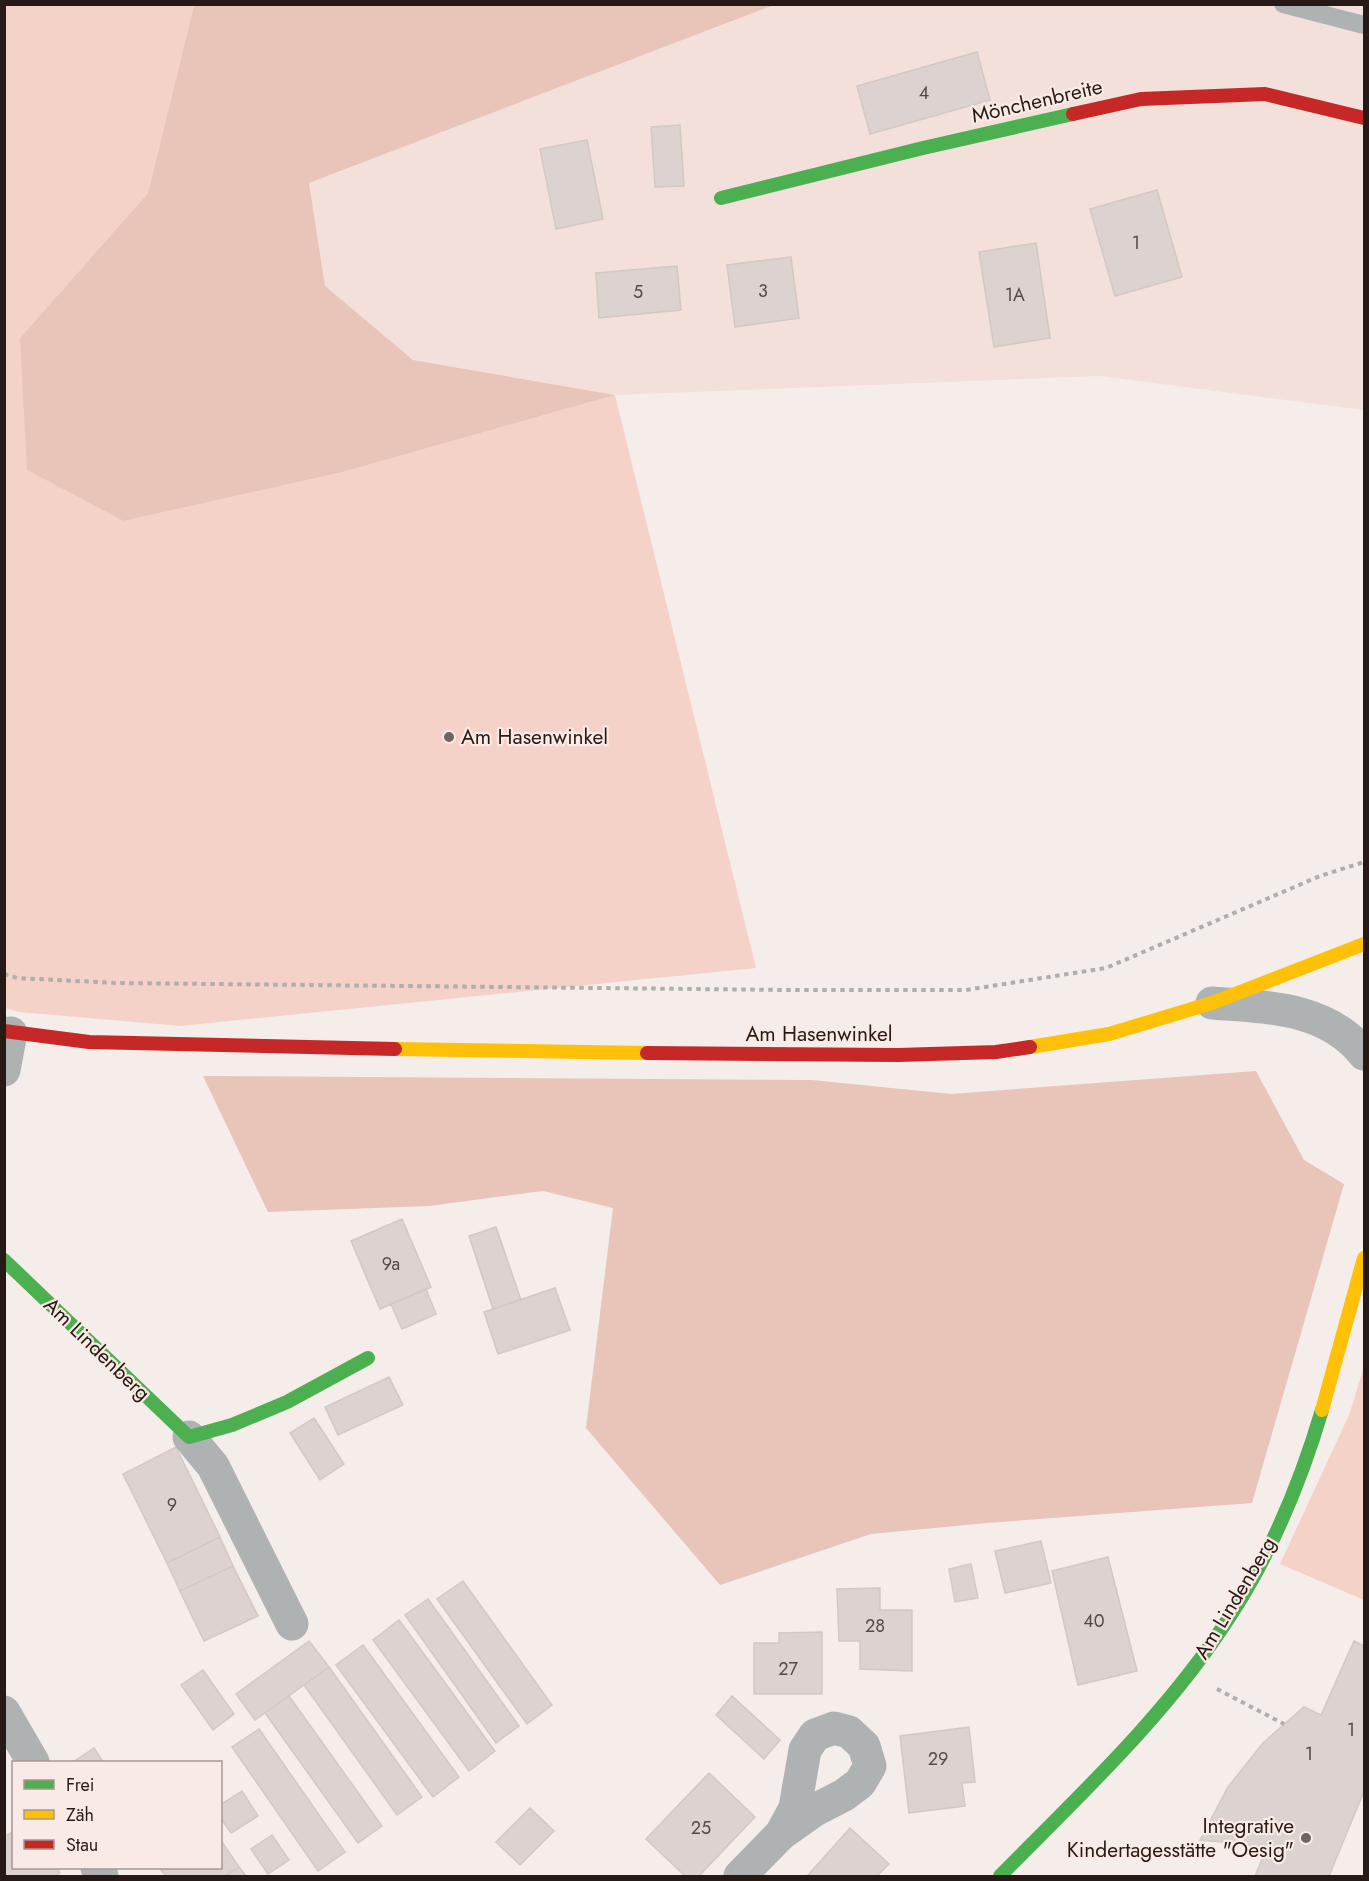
<svg xmlns="http://www.w3.org/2000/svg" width="1369" height="1881" viewBox="0 0 1369 1881" font-family="Jost,sans-serif">
<rect width="100%" height="100%" fill="#f5edea"/>
<path fill="#f3e0da" d="M774 5H1364V410L1099 376 615 395 413 360 325 286 309 183Z"/>
<path fill="#f5d2c7" d="M4 5H194L148 193 20 338 124 521 343 472 615 395 756 968 180 1026 19 1012 5 1008Z
M1364 1367V1600L1280 1564 1349 1415Z"/>
<path fill="#e8c4b9" d="M194 5V4L774 5 309 183 325 286 413 360 615 395 343 472 124 521 27 470 20 338 148 193Z
M1256 1071 1304 1160 1344 1184 1252 1503 987 1523 871 1534 720 1585 586 1428 613 1208 543 1191 429 1206 268 1212 203 1076 812 1080 951 1094Z"/>
<path fill="#dcd2cf" stroke="#d2c8c4" stroke-width="1.5" d="M977 52 990 100 870 134 857 86Z
M680 125 684 186 655 187 651 127Z
M587 140 603 219 556 229 540 149Z
M1157 190 1182 277 1115 296 1090 209Z
M1036 243 1050 338 994 347 979 252Z
M791 257 799 318 735 327 727 265Z
M677 266 681 310 599 318 596 273Z
M402 1219 431 1287 380 1309 351 1241Z
M496 1227 521 1300 493 1309 469 1236Z
M555 1288 570 1330 498 1354 484 1312Z
M426 1289 436 1314 402 1329 391 1304Z
M389 1377 403 1405 338 1435 325 1407Z
M314 1418 344 1464 320 1480 290 1433Z
M176 1447 220 1537 167 1563 123 1474Z
M220 1537 233 1566 180 1591 167 1563Z
M1041 1541 1051 1583 1005 1593 995 1551Z
M1108 1557 1137 1671 1078 1685 1052 1571Z
M971 1564 978 1598 955 1602 949 1569Z
M233 1566 258 1616 204 1641 180 1591Z
M463 1581 552 1705 527 1724 437 1599Z
M880 1588V1610H912V1671L860 1669V1641H839L837 1589Z
M428 1599 519 1726 496 1743 405 1615Z
M399 1620 495 1751 469 1771 373 1640Z
M822 1632V1694H754V1643H779V1633Z
M309 1641 329 1667 255 1720 236 1694Z
M1354 1641 1364 1646V1791L1329 1876H1255L1265 1852 1246 1844 1200 1840 1228 1787 1263 1743 1304 1707 1321 1715Z
M363 1645 459 1777 433 1797 336 1665Z
M329 1667 422 1797 397 1815 304 1685Z
M203 1670 234 1714 213 1730 181 1685Z
M289 1696 382 1826 358 1843 265 1713Z
M732 1696 780 1740 764 1759 716 1715Z
M969 1727 975 1782 962 1783 965 1806 909 1813 900 1736Z
M259 1729 345 1852 318 1871 232 1747Z
M94 1748 103 1762H73Z
M709 1773 755 1817 699 1876H685L646 1839Z
M242 1791 258 1816 231 1833 220 1817V1805Z
M530 1808 554 1831 520 1865 496 1842Z
M850 1828 889 1864 877 1876H810L808 1875Z
M14 1831V1868H57L60 1873 55 1876H4V1837Z
M272 1835 289 1860 268 1874 251 1849Z
M220 1839 239 1867 225 1876H166L159 1868H220Z
M239 1867 246 1876H225Z"/>
<g fill="none" stroke-linecap="round" stroke-linejoin="round">
<path stroke="#aeaeae" stroke-width="4" stroke-dasharray="4.5 4.5" stroke-linecap="butt" d="M4 974 17 978 117 983 789 990H966L1106 968 1320 876 1364 862
M1217 1689 1284 1724"/>
<path stroke="#aeb2b3" stroke-width="18" d="M1283 4 1364 25"/>
<path stroke="#aeb2b3" stroke-width="33" d="M1212 1003C1266 1007 1327 1007 1364 1054
M4 1070 11 1033
M189 1437 213 1466 292 1624
M4 1712 33 1762
M97 1868 102 1876
M740 1876 781 1834 815 1810 844 1795 860 1783 870 1766 864 1746 849 1732 834 1728 815 1735 805 1750 795 1808 781 1834"/>
<path stroke="#4caf50" stroke-width="14" d="M721 198 923 148 1073 114
M4 1260 189 1437 232 1425 287 1402 368 1358
M1000 1876C1081 1794 1170 1711 1232 1613 1272 1551 1301 1481 1322 1410"/>
<path stroke="#ffc107" stroke-width="14" d="M1030 1047 1109 1034 1212 1003 1364 944
M395 1049 647 1053
M1322 1410 1364 1258"/>
<path stroke="#c62828" stroke-width="14" d="M1073 114 1141 99 1265 94 1364 118
M4 1031 89 1042 395 1049
M647 1053 898 1055 996 1052 1030 1047"/>
</g>
<g fill="#6f6460" stroke="#faeae5" stroke-width="2">
<circle cx="449" cy="737" r="6"/>
<circle cx="1306" cy="1838" r="6"/>
</g>
<g text-anchor="middle" dominant-baseline="central" stroke-width="4.5" stroke-linejoin="round" paint-order="stroke">
<g font-size="18" fill="#564a46">
<text x="924" y="93">4</text>
<text x="1136" y="243">1</text>
<text x="763" y="291">3</text>
<text x="638" y="292">5</text>
<text x="1015" y="295">1A</text>
<text x="391" y="1264">9a</text>
<text x="172" y="1505">9</text>
<text x="1094" y="1621">40</text>
<text x="875" y="1626">28</text>
<text x="788" y="1669">27</text>
<text x="1351" y="1730">1</text>
<text x="1309" y="1754">1</text>
<text x="938" y="1759">29</text>
<text x="701" y="1828">25</text>
</g>
<g font-size="21" fill="#271a16" stroke="#faeae5">
<text transform="translate(1037 101) rotate(-13)">Mönchenbreite</text>
<text x="819" y="1034">Am Hasenwinkel</text>
<text transform="translate(97 1349) rotate(44)">Am Lindenberg</text>
<text transform="translate(1235 1598) rotate(-59)">Am Lindenberg</text>
</g>
<g font-size="21" fill="#271a16" stroke="#faeae5" text-anchor="start">
<text x="461" y="737">Am Hasenwinkel</text>
<text x="1294" y="1826" text-anchor="end">Integrative<tspan x="1294" dy="24">Kindertagesstätte "Oesig"</tspan></text>
</g>
</g>
<rect width="1369" height="1881" fill="none" stroke="#271a16" stroke-width="12"/>
<rect x="12" y="1761" width="210" height="108" fill="#faeae5" stroke="#a69792" stroke-width="1.5"/>
<rect x="24" y="1780" width="30" height="9" fill="#4caf50" stroke="#a69792" stroke-width="1.5"/>
<text x="66" y="1791" font-size="18" fill="#271a16">Frei</text>
<rect x="24" y="1810" width="30" height="9" fill="#ffc107" stroke="#a69792" stroke-width="1.5"/>
<text x="66" y="1821" font-size="18" fill="#271a16">Zäh</text>
<rect x="24" y="1840" width="30" height="9" fill="#c62828" stroke="#a69792" stroke-width="1.5"/>
<text x="66" y="1851" font-size="18" fill="#271a16">Stau</text>
</svg>
